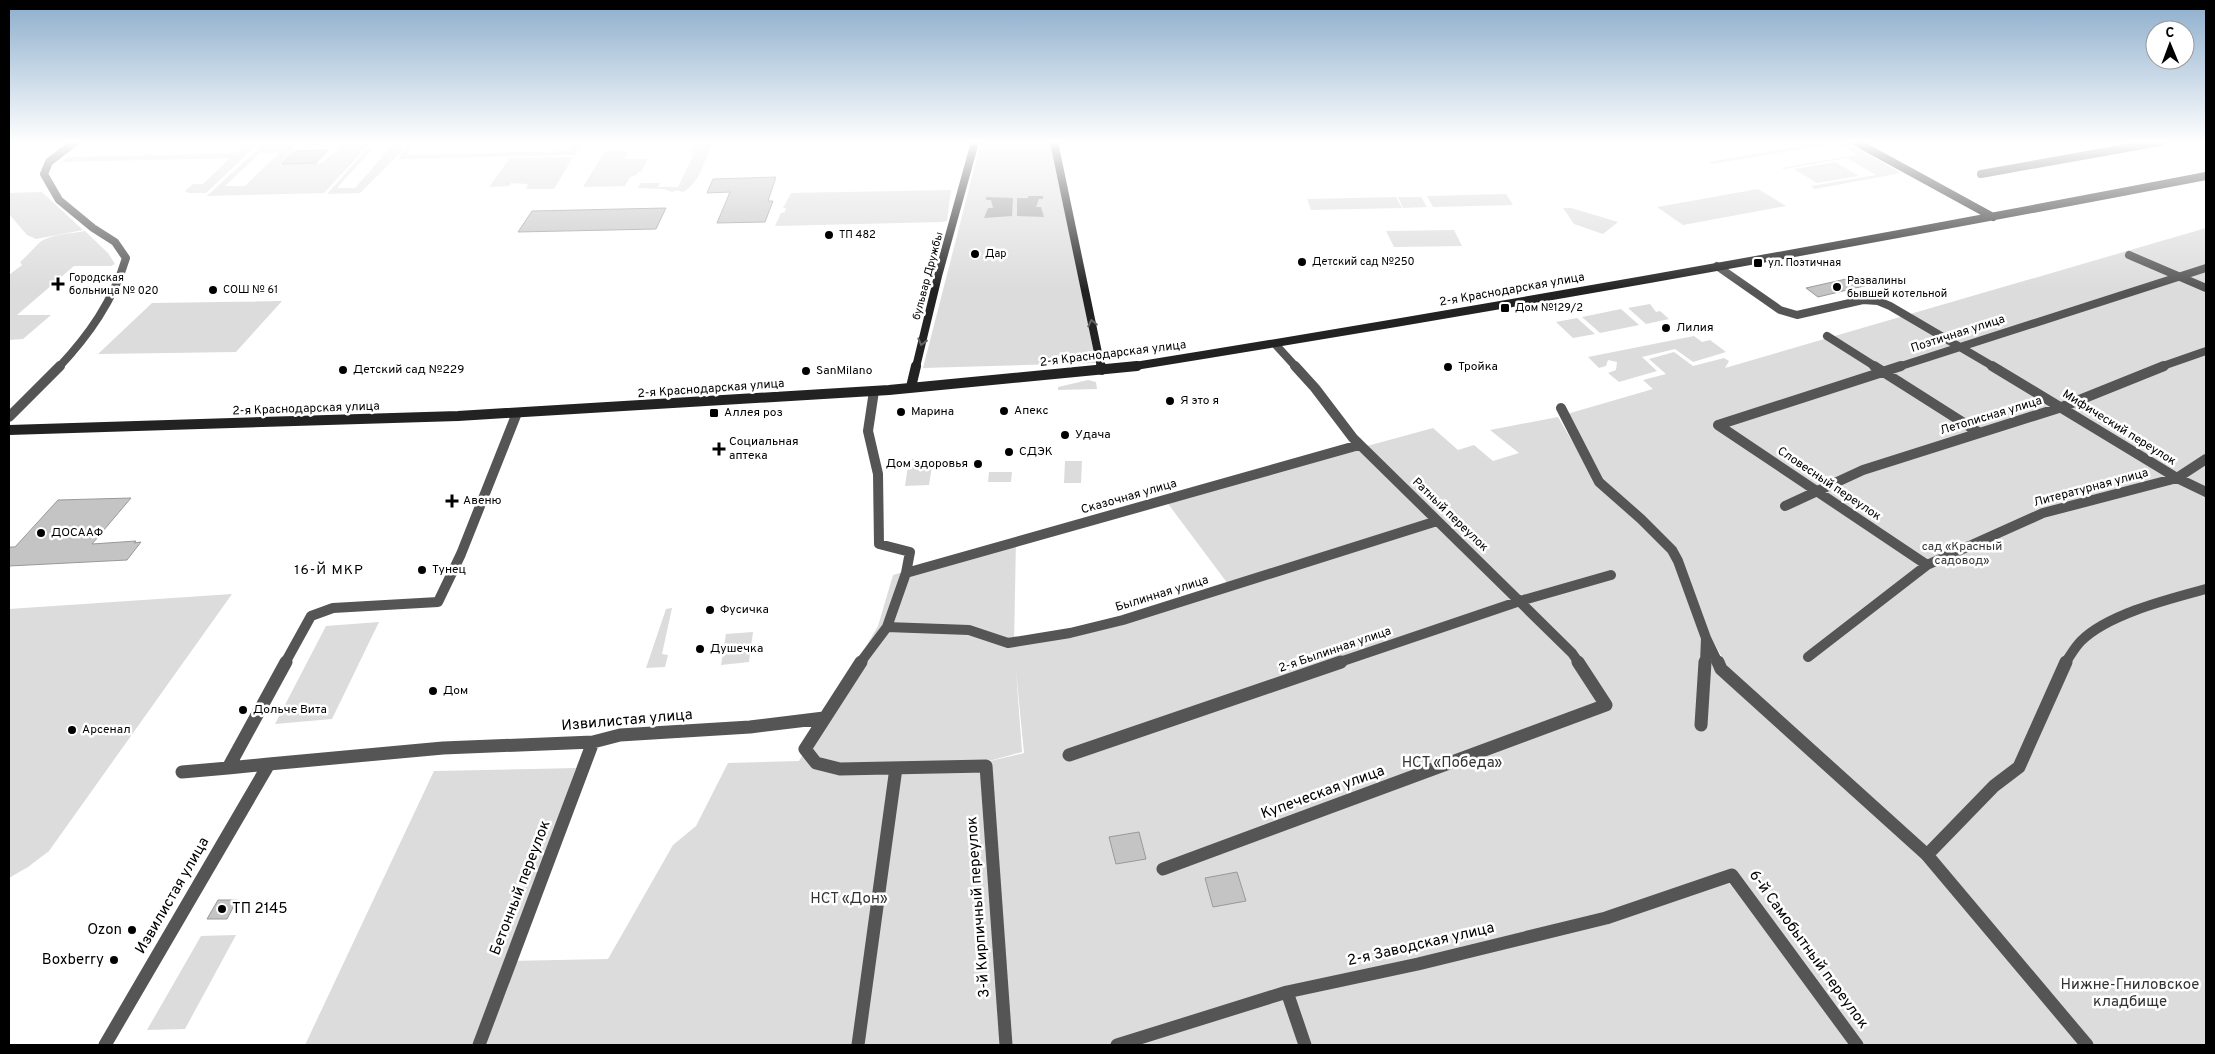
<svg xmlns="http://www.w3.org/2000/svg" width="2215" height="1054" viewBox="0 0 2215 1054" font-family="Overpass,sans-serif">
<rect width="100%" height="100%" fill="#fff"/>
<path fill="#dcdcdc" fill-rule="evenodd" d="M292 142 294 151 281 164 323 163 345 142H371L324 193 207 196 264 143ZM260 153H279L245 186H225Z
M387 142H515L388 145Z
M695 142H712C705 160 700 183 683 192L677 190 672 192 664 189 638 188 641 183H660L658 187H678L694 153H690Z
M981 142H1051L1096 363 923 368Z
M1801 142H1821L1825 145 1712 164 1709 162 1799 146 1795 143Z
M246 143H259L206 193H188L185 191 193 184H203L230 158 61 162 68 157 236 153Z
M574 143H583L575 155 398 159 409 146H413L406 155 569 151Z
M1847 143 1901 173 1815 189 1811 186 1876 175 1847 158 1784 169 1781 168 1857 155 1841 144Z
M394 146H407L360 193 327 194 367 149H372L337 188H355L390 148Z
M605 151H629L625 159H648L641 172H638L635 176 630 177 625 186 583 187Z
M573 157 554 189H526L528 184 511 183 509 186 489 187 510 158Z
M1835 162 1859 176 1817 183 1794 169Z
M1758 189 1786 206 1683 225 1657 207Z
M951 190 947 221 942 222 775 226 781 213 785 212 786 208H783L791 193Z
M42 192 83 230 36 239 27 235 9 214V193Z
M1506 194 1513 205 1433 207 1427 196Z
M1396 197 1402 208 1311 210 1307 199Z
M1398 197H1421L1427 207 1403 208Z
M1563 208H1571L1618 222 1603 234 1574 224Z
M2206 228V1045H2091L1932 857 1729 671 1706 627 1679 554 1601 481 1567 414 1653 389 1643 380 1666 374 1649 359 1674 352 1693 366 1724 358 1729 361 1725 368Z
M1454 230 1462 246 1394 247 1386 231Z
M85 231 108 253 115 264 111 266H74L17 315H51L23 339 9 340V275L22 265 20 262C27 256 32 250 38 244 48 234 70 234 85 231Z
M282 301 236 352 98 354 152 303Z
M1650 304 1656 312 1660 311 1669 319 1646 324 1628 308Z
M1621 309 1639 325 1600 333 1582 317Z
M1577 318 1595 334 1573 338 1556 322Z
M1694 336 1702 342 1710 340 1726 352 1693 362 1675 349 1642 357 1657 371 1619 382 1608 373 1616 370 1617 362 1608 360 1606 366 1599 368 1588 357Z
M1088 380 1096 382 1097 389 1058 390V387Z
M1558 417 1596 482 1669 550 1718 668 1924 856 2083 1045H1009L990 761 1024 753 1016 671 1022 752 989 761 1007 1045H305L434 771 576 768 506 961 608 959 673 845 696 826 728 763 799 761 878 626 893 575 1016 539 1014 646 1102 630 1231 588 1166 501 1433 428 1458 450 1474 445 1493 461 1519 453 1490 430Z
M909 459H933L929 485 905 486Z
M1065 461H1082L1081 483H1064Z
M989 472H1012L1011 482H988Z
M232 594 49 851 28 867 9 878V609Z
M672 608 662 654 668 655 665 667 646 668 666 609Z
M379 622 332 719 275 724 326 626Z
M753 632 749 662 721 665 726 634Z
M236 935 185 1029 147 1030 201 936Z"/>
<path fill="#a3a3a3" d="M1028 196H1043V199H1039L1036 207H1041L1044 217 1017 216V198H1028Z
M986 197 1013 198 1012 216 984 218 988 208H993L991 200H986Z"/>
<path fill="#c4c4c4" stroke="#999" d="M328 150 316 163 282 164 295 151Z
M776 177 768 201H773L765 222 717 223 730 192 707 193 713 179Z
M666 208 656 229 518 232 532 211Z
M1855 277 1868 285 1818 297 1806 288Z
M131 498 92 544 136 541 134 543 141 542 127 560 9 566V547H15L58 500Z
M1139 832 1146 859 1116 864 1109 837Z
M1237 872 1246 901 1213 907 1205 878Z
M218 900H237L227 919H207Z"/>
<g fill="none" stroke-linecap="round" stroke-linejoin="round">
<path stroke="#555" stroke-width="8" d="M1981 174 2160 142
M2129 255 2206 288
M1717 266 1780 310 1797 315 1863 300 1878 301 1890 306 1994 367
M1827 336 1876 367
M1275 344 1296 367
M59 367C89 335 113 301 126 258L115 242 93 228 59 200 44 174 49 162 75 142
M1898 367 2206 268
M2160 367 2206 351"/>
<path stroke="#555" stroke-width="10" d="M1295 366 1315 388 1353 438 1572 653 1579 663
M1874 366 1978 432
M1992 366 2177 478 2206 492
M1561 408 1599 482 1641 519 1672 550 1678 561 1706 638 1705 663
M9 417 60 366
M1718 425 1901 366
M1718 425 1927 565
M1785 506 1863 470 2062 407 2164 366
M906 573 1359 445
M887 627 969 630 1008 643 1070 633 1123 620 1437 521
M1706 638 1718 663
M1808 657 1927 565 2043 513 2177 478 2206 459
M285 663 311 616 333 608 438 602 461 554 517 413
M860 663 887 627 906 573 910 552 879 544 878 474 868 431 874 391
M1337 663 1520 601 1611 575
M2065 663C2070 656 2075 647 2081 641 2108 614 2169 599 2206 589"/>
<path stroke="#555" stroke-width="13" d="M861 662 805 749 816 763 840 769 986 766 1006 1045
M1718 662 1721 669 1927 855 2087 1045
M1701 725 1705 662
M1069 755 1341 662
M269 764 443 748 593 742 620 735 750 727 824 718
M182 772 228 768
M1927 855 1994 786 2019 767 2066 662
M1163 869 1606 705 1578 662
M1287 992 1305 1045
M105 1045 269 764 228 768 286 662
M479 1045 593 742
M858 1045 896 768
M1117 1045 1287 992 1418 964 1606 918 1732 875 1857 1045"/>
<path stroke="#222" stroke-width="8" d="M1054 142 1101 367
M1856 142 1993 217
M916 367 938 276 975 142
M1129 367C1489 309 1848 245 2206 176"/>
<path stroke="#222" stroke-width="10" d="M1101 366 1102 370
M911 387 916 366
M9 430 458 416 889 390 1137 366"/>
</g>
<defs><path id="oneway-chevron" d="M-2-3.5L2.5 0L-2 3.5" fill="none" stroke-width="1.6" stroke-linecap="round" stroke-linejoin="round" transform="scale(1.25)"/></defs>
<g stroke="#646464">
<use href="#oneway-chevron" transform="translate(1092 323) rotate(-102)"/>
<use href="#oneway-chevron" transform="translate(922 342) rotate(104)"/>
</g>
<linearGradient id="sky" x2="0" y2="1"><stop stop-color="#8cadcc"/><stop offset="0.49" stop-color="#fff"/><stop offset="1" stop-color="#fff" stop-opacity="0"/></linearGradient>
<rect width="2215" height="290" fill="url(#sky)"/>
<g fill="#000" stroke="#fff" stroke-width="2">
<circle cx="829" cy="235" r="5"/>
<circle cx="975" cy="254" r="5"/>
<circle cx="1302" cy="262" r="5"/>
<rect x="1753" y="258" width="10" height="10" rx="2.5"/>
<path d="M55.5 276.5h5v5h5v5h-5v5h-5v-5h-5v-5h5z"/>
<circle cx="1837" cy="287" r="5"/>
<circle cx="213" cy="290" r="5"/>
<rect x="1500" y="303" width="10" height="10" rx="2.5"/>
<circle cx="1666" cy="328" r="5"/>
<circle cx="1448" cy="367" r="5"/>
<circle cx="343" cy="370" r="5"/>
<circle cx="806" cy="371" r="5"/>
<circle cx="1170" cy="401" r="5"/>
<circle cx="1004" cy="411" r="5"/>
<circle cx="901" cy="412" r="5"/>
<rect x="709" y="408" width="10" height="10" rx="2.5"/>
<circle cx="1065" cy="435" r="5"/>
<path d="M716.5 441.5h5v5h5v5h-5v5h-5v-5h-5v-5h5z"/>
<circle cx="1009" cy="452" r="5"/>
<circle cx="978" cy="464" r="5"/>
<path d="M449.5 493.5h5v5h5v5h-5v5h-5v-5h-5v-5h5z"/>
<circle cx="41" cy="533" r="5"/>
<circle cx="422" cy="570" r="5"/>
<circle cx="710" cy="610" r="5"/>
<circle cx="700" cy="649" r="5"/>
<circle cx="433" cy="691" r="5"/>
<circle cx="243" cy="710" r="5"/>
<circle cx="72" cy="730" r="5"/>
<circle cx="222" cy="909" r="5"/>
<circle cx="132" cy="930" r="5"/>
<circle cx="114" cy="960" r="5"/>
</g>
<g text-anchor="middle" dominant-baseline="central" stroke-width="5" stroke-linejoin="round" paint-order="stroke">
<g font-size="11" fill="#000" stroke="#fff" text-anchor="start">
<text x="839" y="235">ТП 482</text>
<text x="985" y="254">Дар</text>
<text x="1312" y="262">Детский сад №250</text>
<text x="1768" y="263">ул. Поэтичная</text>
<text x="69" y="278">Городская<tspan x="69" dy="13">больница № 020</tspan></text>
<text x="1847" y="281">Развалины<tspan x="1847" dy="13">бывшей котельной</tspan></text>
<text x="223" y="290">СОШ № 61</text>
<text x="1515" y="308">Дом №129/2</text>
</g>
<g font-size="11" fill="#000" stroke="#fff">
<text transform="translate(928 276) rotate(-75)">бульвар Дружбы</text>
</g>
<g font-size="12" fill="#000" stroke="#fff">
<text transform="translate(1512 290) rotate(-10)">2-я Краснодарская улица</text>
<text transform="translate(1958 334) rotate(-18)">Поэтичная улица</text>
<text transform="translate(1113 354) rotate(-7)">2-я Краснодарская улица</text>
<text transform="translate(711 389) rotate(-4)">2-я Краснодарская улица</text>
<text transform="translate(306 409) rotate(-2)">2-я Краснодарская улица</text>
<text transform="translate(1991 416) rotate(-17)">Летописная улица</text>
<text transform="translate(2119 428) rotate(32)">Мифический переулок</text>
<text transform="translate(1829 484) rotate(34)">Словесный переулок</text>
<text transform="translate(2091 488) rotate(-15)">Литературная улица</text>
<text transform="translate(1129 497) rotate(-16)">Сказочная улица</text>
<text transform="translate(1450 515) rotate(44)">Ратный переулок</text>
<text transform="translate(1162 594) rotate(-17)">Былинная улица</text>
<text transform="translate(1335 650) rotate(-19)">2-я Былинная улица</text>
</g>
<g font-size="12" fill="#000" stroke="#fff" text-anchor="start">
<text x="1676" y="328">Лилия</text>
<text x="1458" y="367">Тройка</text>
<text x="353" y="370">Детский сад №229</text>
<text x="816" y="371">SanMilano</text>
<text x="1180" y="401">Я это я</text>
<text x="1014" y="411">Апекс</text>
<text x="911" y="412">Марина</text>
<text x="724" y="413">Аллея роз</text>
<text x="1075" y="435">Удача</text>
<text x="729" y="442">Социальная<tspan x="729" dy="14">аптека</tspan></text>
<text x="1019" y="452">СДЭК</text>
<text x="968" y="464" text-anchor="end">Дом здоровья</text>
<text x="463" y="501">Авеню</text>
<text x="51" y="533">ДОСААФ</text>
<text x="432" y="570">Тунец</text>
<text x="720" y="610">Фусичка</text>
<text x="710" y="649">Душечка</text>
<text x="443" y="691">Дом</text>
<text x="253" y="710">Дольче Вита</text>
<text x="82" y="730">Арсенал</text>
</g>
<g font-size="12" fill="#333" stroke="#fff">
<text x="1962" y="547">сад «Красный<tspan x="1962" dy="14">садовод»</tspan></text>
</g>
<g font-size="14" letter-spacing="1" fill="#000" stroke="#fff">
<text x="329" y="570">16-Й МКР</text>
</g>
<g font-size="15" fill="#000" stroke="#fff">
<text transform="translate(627 721) rotate(-5)">Извилистая улица</text>
<text transform="translate(1323 793) rotate(-20)">Купеческая улица</text>
<text transform="translate(521 888) rotate(-69)">Бетонный переулок</text>
<text transform="translate(173 896) rotate(-60)">Извилистая улица</text>
<text transform="translate(979 907) rotate(-94)">3-й Кирпичный переулок</text>
<text transform="translate(1421 945) rotate(-13)">2-я Заводская улица</text>
<text transform="translate(1808 950) rotate(54)">6-й Самобытный переулок</text>
</g>
<g font-size="15" fill="#333" stroke="#fff">
<text x="1452" y="763">НСТ «Победа»</text>
<text x="849" y="899">НСТ «Дон»</text>
<text x="2130" y="985">Нижне-Гниловское<tspan x="2130" dy="17">кладбище</tspan></text>
</g>
<g font-size="15" fill="#000" stroke="#fff" text-anchor="end">
<text x="232" y="909" text-anchor="start">ТП 2145</text>
<text x="122" y="930">Ozon</text>
<text x="104" y="960">Boxberry</text>
</g>
</g>
<rect width="2215" height="1054" fill="none" stroke="#000000" stroke-width="20"/>
<g transform="translate(2170 45) rotate(359)"><circle r="24" fill="#ffffff" stroke="#999999"/>
<path d="M0-4L9 19L0 12L-9 19Z" fill="#000000"/>
<text y="-8" font-size="14" font-weight="bold" text-anchor="middle" fill="#000000">С</text>
</g>
</svg>
